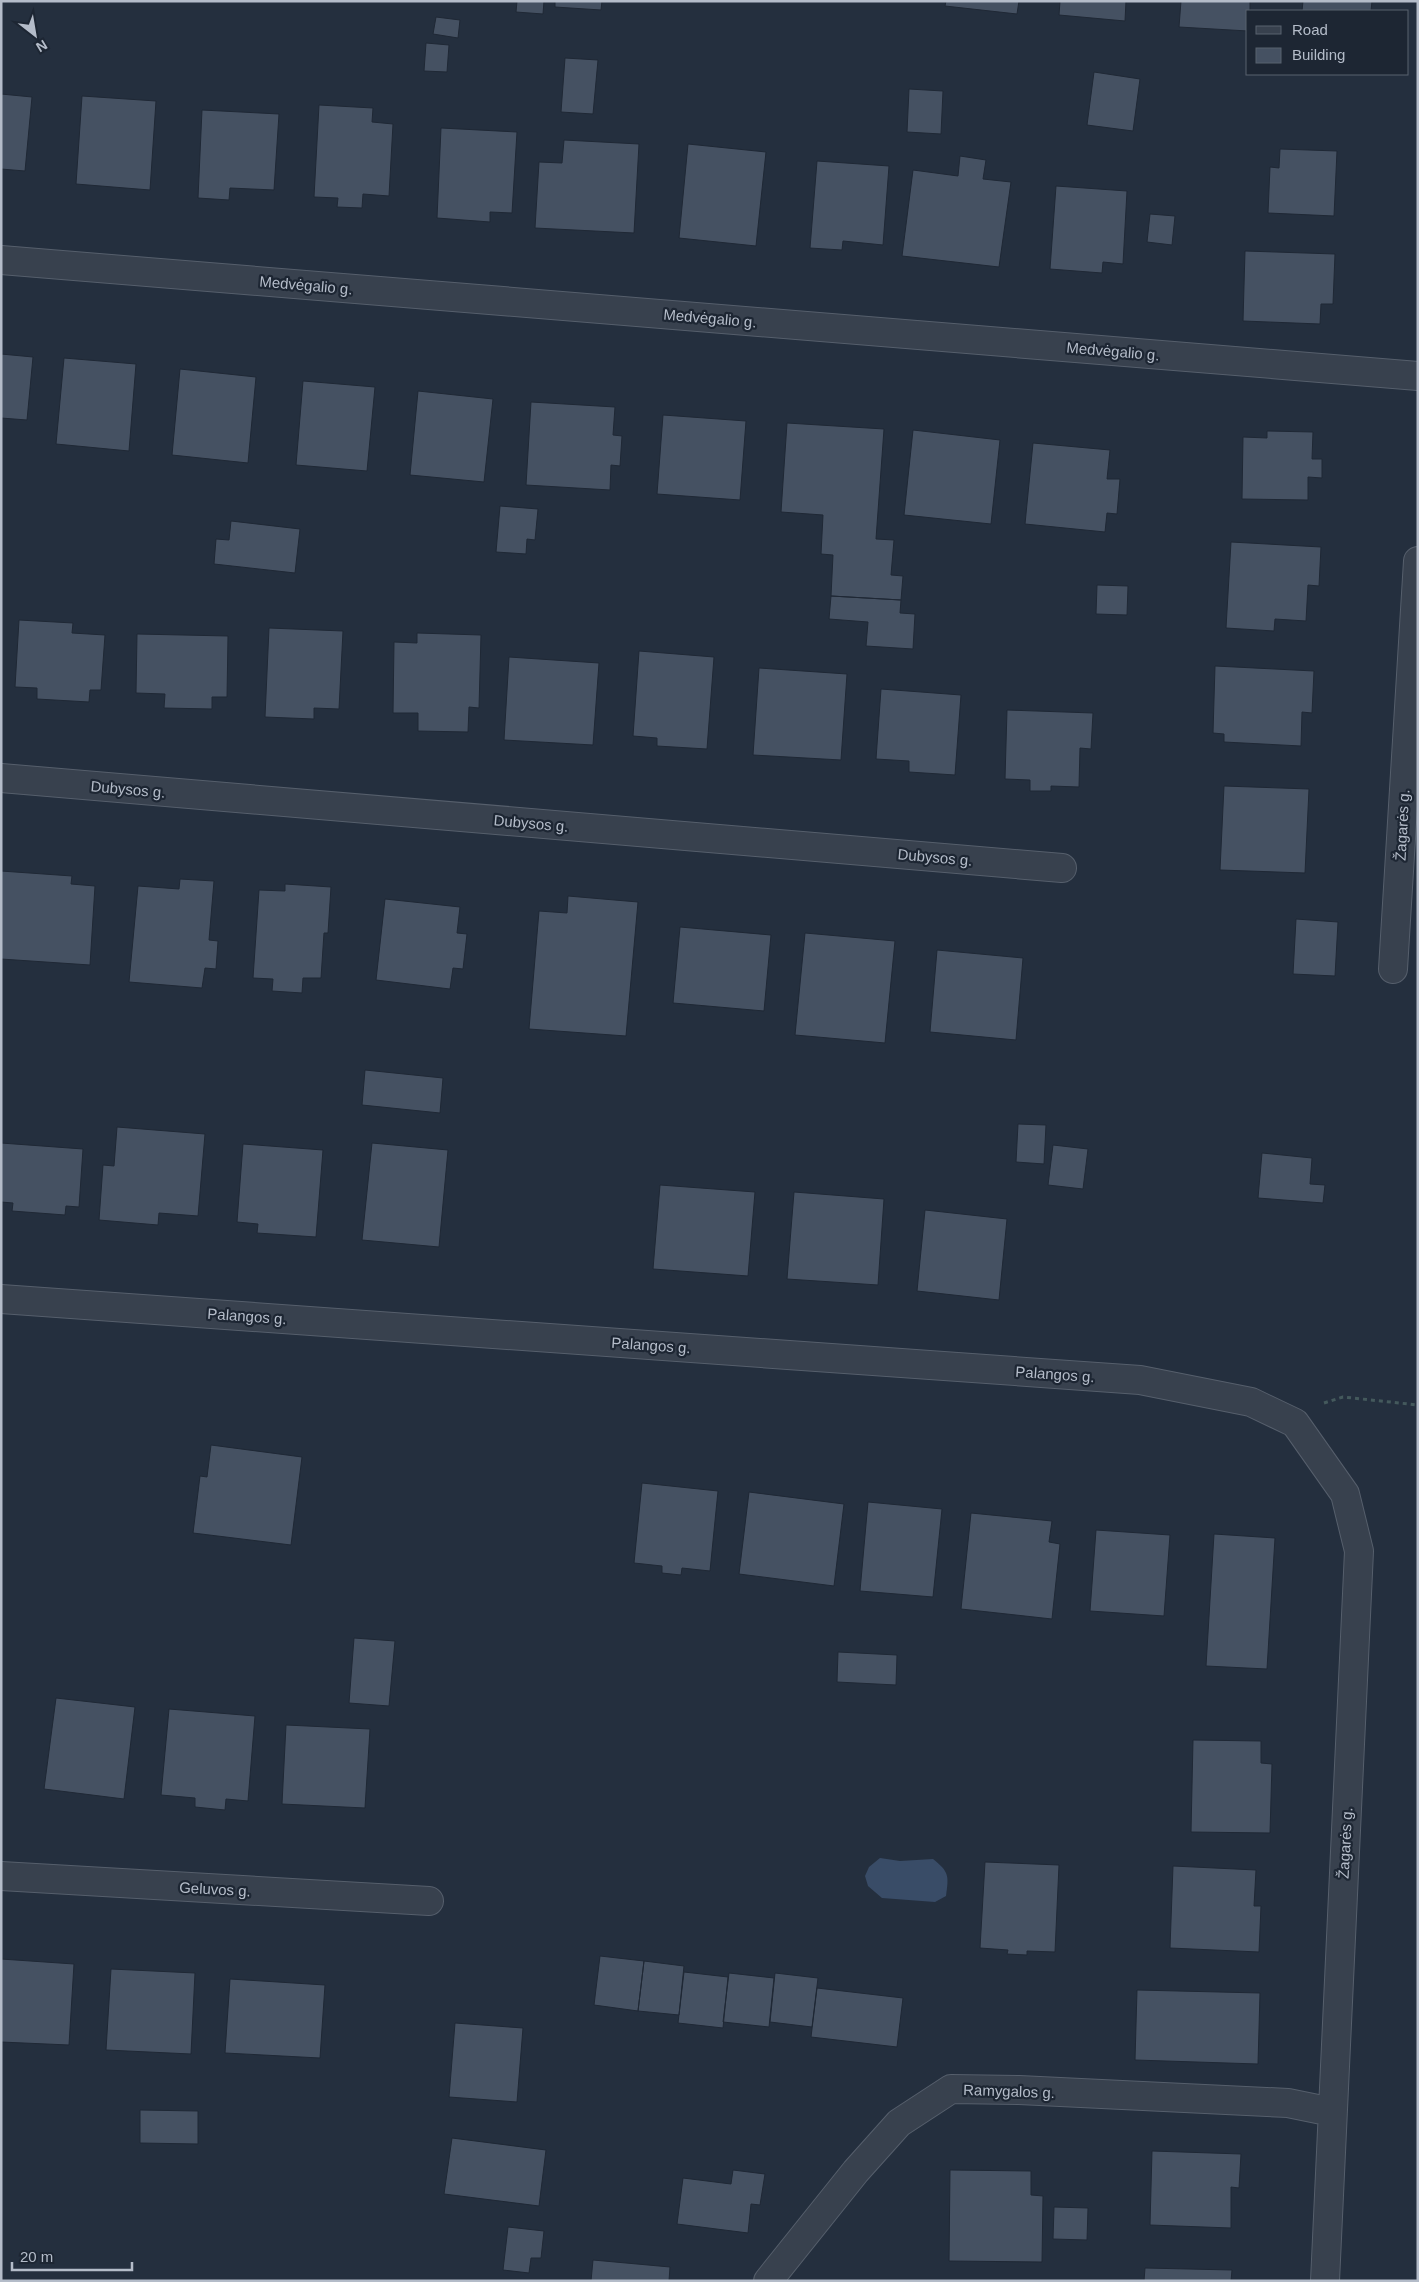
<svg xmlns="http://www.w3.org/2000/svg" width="1419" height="2282" viewBox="0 0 1419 2282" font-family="Helvetica,sans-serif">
<rect width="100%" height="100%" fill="#242f3e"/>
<path fill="#394c67" d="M880 1858 900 1861 933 1859C949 1872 949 1875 946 1896L935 1902 882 1898 868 1886 865 1876 869 1867Z"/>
<path fill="#455162" stroke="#1f2835" d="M517 1H544L543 14 516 12Z
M555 1H602L601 10 555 7Z
M946 1H1019L1017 14 945 6Z
M1060 1H1126L1125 21 1059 15Z
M1181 1H1250V11H1248V31L1179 27Z
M1303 1H1372L1371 11H1302Z
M436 17 460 20 458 38 433 34Z
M426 43 449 45 447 72 424 71Z
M565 58 598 60 593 114 561 112Z
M1094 72 1140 79 1133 131 1087 125Z
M909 89 943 91 941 134 907 132Z
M1 94 32 97 25 171 1 169Z
M82 96 156 101 150 190 76 184Z
M319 105 373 108 372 122 393 124 389 196 363 194 362 208 337 207 338 198 314 197Z
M202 110 279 114 274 190 230 188 229 200 198 198Z
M441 128 517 132 512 213 490 212V222L437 218Z
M564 140 639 144 634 233 535 228 539 162 562 163Z
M688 144 766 152 756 246 679 238Z
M1280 149 1337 151 1334 216 1268 213 1270 167 1279 168Z
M960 156 986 160 983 179 1011 182 999 267 902 256 913 170 958 176Z
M817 161 889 166 883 245 843 241 842 250 810 248Z
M1056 186 1127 191 1123 264 1103 262 1102 273 1050 269Z
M1150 214 1175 216 1172 245 1147 242Z
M1245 251 1335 254 1333 304H1321L1320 324 1243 321Z
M1 354 33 357 27 420 1 418Z
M64 358 136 364 129 451 56 444Z
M180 369 256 377 248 463 172 455Z
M303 381 375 387 367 471 296 465Z
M418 391 493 399 484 482 410 475Z
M531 402 615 407 613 435 622 436 620 466 611 465 610 490 526 485Z
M663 415 746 421 740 500 657 494Z
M787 423 884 429 876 539 894 540 891 575 903 576 901 600 831 596 833 555 821 554 823 515 781 512Z
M913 430 1000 440 991 524 904 515Z
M1267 431 1313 432 1312 459H1322V478L1308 477V500L1242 499 1243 437 1267 438Z
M1033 443 1110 450 1107 479H1120L1117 514 1107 513 1105 532 1025 524Z
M500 506 538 509 535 540 527 539 526 554 496 552Z
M231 521 300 529 295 573 214 564 216 539 229 540Z
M1231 542 1321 547 1319 586 1308 585 1306 621 1275 619 1274 631 1226 628Z
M1097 585 1128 586 1127 615 1096 614Z
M831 596 901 600 900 613 915 614 913 649 866 646 868 622 829 619Z
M19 620 73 623 72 633 105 635 101 690H90L89 702 37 699V688L15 687Z
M269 628 343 631 339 709 314 708V719L265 717Z
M417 633 481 635 479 708 469 707 468 732 418 731V713H393L394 642 417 643Z
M137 634 228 636 227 697H212V709L164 708 165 694 136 693Z
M639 651 714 657 707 749 657 746V738L633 736Z
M509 657 599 663 593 745 504 740Z
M1215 666 1314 671 1312 713 1302 712 1301 746 1224 742V734L1213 733Z
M759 668 847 674 841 760 753 755Z
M881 689 961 695 955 775 909 772V761L876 759Z
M1007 710 1093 713 1091 749 1080 748 1079 787 1051 786V791H1030V780L1005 779Z
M1224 786 1309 789 1305 873 1220 870Z
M1 871 72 876 71 884 95 886 90 965 1 959Z
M180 879 214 881 209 940 218 941 216 969 205 968 202 988 129 982 138 886 179 889Z
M285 884 331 887 328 933H324L321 978H303L302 993 272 991 273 979 253 978 259 890 285 891Z
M568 896 638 902 626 1036 529 1029 539 911 567 913Z
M385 899 460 907 457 933 467 934 463 969 453 968 450 989 376 980Z
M1296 919 1338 922 1335 976 1293 974Z
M680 927 771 935 764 1011 673 1003Z
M805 933 895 941 885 1043 795 1035Z
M937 950 1023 958 1016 1040 930 1032Z
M365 1070 443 1078 440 1113 362 1105Z
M1018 1124 1046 1125 1044 1164 1016 1162Z
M117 1127 205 1134 198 1216 159 1213 158 1225 99 1220 103 1165 114 1166Z
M1 1143 83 1149 79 1207 66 1206 65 1215 12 1211 13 1203 1 1202Z
M372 1143 448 1150 439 1247 362 1240Z
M243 1144 323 1150 316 1237 257 1233 258 1224 237 1222Z
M1053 1145 1088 1149 1083 1189 1048 1185Z
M1262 1153 1312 1158 1310 1184 1325 1185 1323 1203 1258 1198Z
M660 1185 755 1192 748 1276 653 1269Z
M794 1192 884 1199 878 1285 787 1279Z
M925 1210 1007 1219 999 1300 917 1291Z
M211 1445 302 1457 291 1545 193 1533 200 1476 207 1477Z
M642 1483 718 1491 710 1571 682 1568 681 1575 662 1573V1566L634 1563Z
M749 1492 844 1504 834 1586 739 1574Z
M868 1502 942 1509 933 1597 860 1591Z
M971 1513 1052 1521 1049 1542 1060 1544 1052 1619 961 1609Z
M1096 1530 1170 1535 1164 1616 1090 1611Z
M1214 1534 1275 1538 1267 1669 1206 1666Z
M354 1638 395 1641 389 1706 349 1703Z
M838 1652 897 1655 896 1685 837 1682Z
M56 1698 135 1707 124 1799 44 1789Z
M169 1709 255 1716 248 1801 226 1799 225 1810 195 1807V1798L161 1795Z
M286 1725 370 1729 365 1808 282 1804Z
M1193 1740 1261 1741V1763L1272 1764 1270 1833 1191 1832Z
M985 1862 1059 1865 1055 1952 1027 1951V1955L1007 1954 1008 1950 980 1948Z
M1173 1866 1256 1870 1254 1906H1261L1259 1952 1170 1948Z
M600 1956 644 1961 638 2011 594 2005Z
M1 1959 74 1964 69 2045 1 2042Z
M644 1961 684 1966 679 2015 638 2011Z
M111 1969 195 1973 191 2054 106 2050Z
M684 1972 728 1977 723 2028 678 2023Z
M729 1973 774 1978 769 2027 723 2022Z
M775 1973 818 1978 812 2027 770 2022Z
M230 1979 325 1985 320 2058 225 2053Z
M817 1988 903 1998 897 2047 811 2037Z
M1137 1990 1260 1993 1258 2064 1135 2060Z
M455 2023 523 2028 517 2102 449 2097Z
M140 2110 198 2111V2144L140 2143Z
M452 2138 546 2150 539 2206 444 2194Z
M1152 2151 1241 2154 1239 2188 1231 2187V2228L1150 2225Z
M733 2170 765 2174 760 2205 751 2204 748 2233 677 2224 683 2178 731 2184Z
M950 2170 1031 2171V2195L1043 2196 1042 2262 949 2261Z
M1054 2207 1088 2208 1087 2240 1053 2239Z
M508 2227 544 2231 541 2258H531L529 2273 503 2270Z
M593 2260 670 2267 669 2281H591Z
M1145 2268 1232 2270 1231 2281H1144Z"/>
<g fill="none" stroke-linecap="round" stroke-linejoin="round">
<g stroke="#565f6c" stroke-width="30">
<path id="minor" d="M1 260 1418 376
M1 778 1062 868
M1393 969 1418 561
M1 1299 1140 1380 1251 1402 1295 1423 1345 1494 1359 1551 1325 2281
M1 1876 429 1901
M768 2281 856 2171 899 2123 951 2089 1019 2090 1288 2103 1332 2112"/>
</g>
<path stroke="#44595c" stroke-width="3" stroke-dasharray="4 4" stroke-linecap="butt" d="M1324 1403 1343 1397 1418 1405"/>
<use href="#minor" stroke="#38414e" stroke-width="28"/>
</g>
<g text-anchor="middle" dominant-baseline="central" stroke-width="4.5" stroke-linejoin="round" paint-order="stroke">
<g font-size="15" fill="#b4bcc9" stroke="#1d2633">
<text transform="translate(306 285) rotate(5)">Medvėgalio g.</text>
<text transform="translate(710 318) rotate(5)">Medvėgalio g.</text>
<text transform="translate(1113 351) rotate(5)">Medvėgalio g.</text>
<text transform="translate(128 789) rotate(5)">Dubysos g.</text>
<text transform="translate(531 823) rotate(5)">Dubysos g.</text>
<text transform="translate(1402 825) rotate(-87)">Žagarės g.</text>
<text transform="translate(935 857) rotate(5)">Dubysos g.</text>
<text transform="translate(247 1316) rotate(4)">Palangos g.</text>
<text transform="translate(651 1345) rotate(4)">Palangos g.</text>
<text transform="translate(1055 1374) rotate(4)">Palangos g.</text>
<text transform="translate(1345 1843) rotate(-87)">Žagarės g.</text>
<text transform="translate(215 1889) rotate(3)">Geluvos g.</text>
<text transform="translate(1009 2091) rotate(2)">Ramygalos g.</text>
</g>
</g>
<rect width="1419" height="2282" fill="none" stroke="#b4bcc9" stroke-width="5"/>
<rect x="1246" y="10" width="162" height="65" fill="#1d2633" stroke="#59626f"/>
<rect x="1256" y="26" width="25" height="8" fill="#38414e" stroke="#59626f"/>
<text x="1292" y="35" font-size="15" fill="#b4bcc9">Road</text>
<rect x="1256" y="48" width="25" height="15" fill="#455162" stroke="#59626f"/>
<text x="1292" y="60" font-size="15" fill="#b4bcc9">Building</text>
<g transform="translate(35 35) rotate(149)" stroke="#1d2633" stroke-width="4" paint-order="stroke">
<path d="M0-4L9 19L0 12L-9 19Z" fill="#b4bcc9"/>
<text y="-8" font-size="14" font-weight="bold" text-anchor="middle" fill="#b4bcc9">N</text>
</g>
<path d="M12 2262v8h120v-8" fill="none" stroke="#b4bcc9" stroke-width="2.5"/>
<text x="20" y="2262" font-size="15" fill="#b4bcc9" stroke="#1d2633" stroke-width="4" paint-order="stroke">20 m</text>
</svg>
